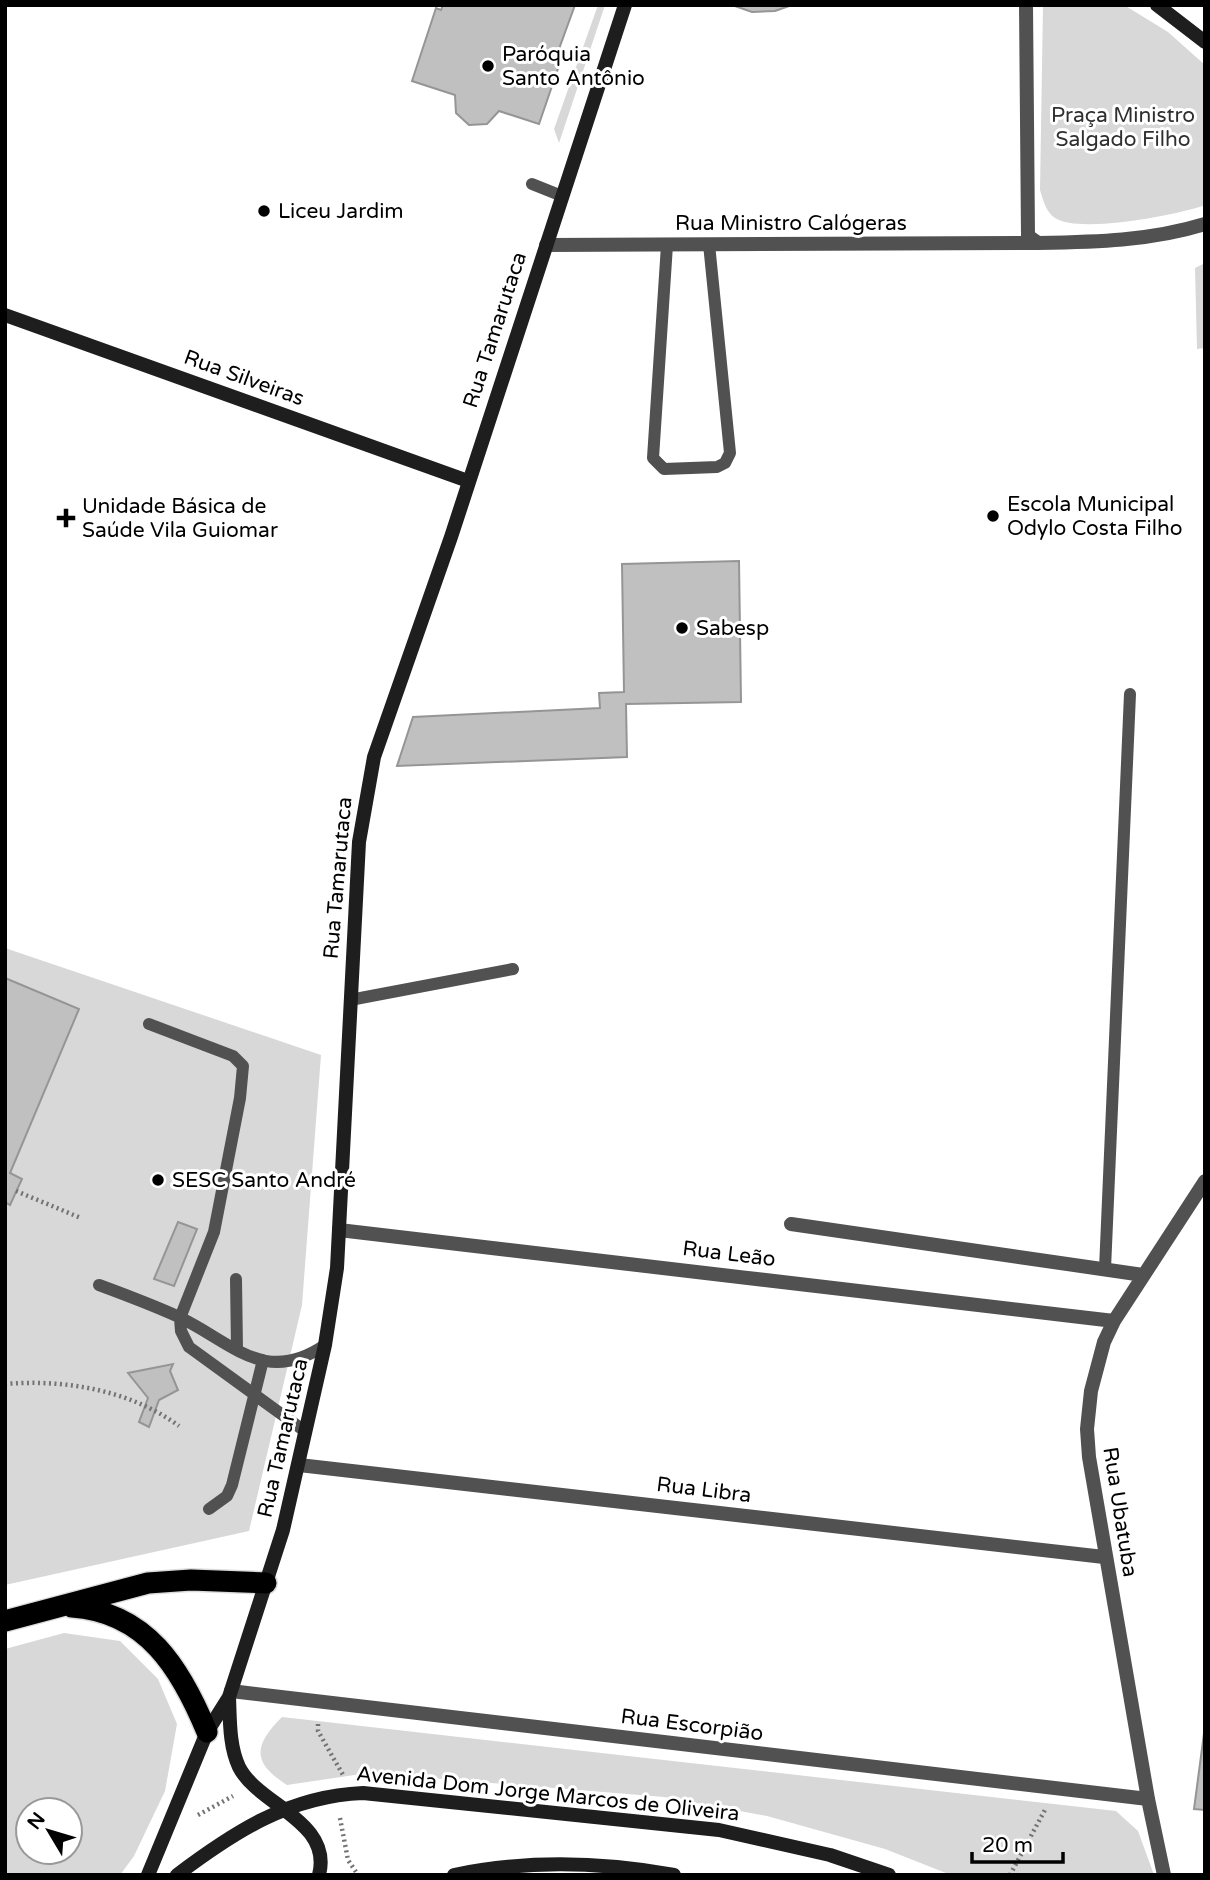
<svg xmlns="http://www.w3.org/2000/svg" width="1210" height="1880" viewBox="0 0 1210 1880" font-family="'Varela Round',sans-serif">
<rect width="100%" height="100%" fill="#fff"/>
<path fill="#d8d8d8" fill-rule="evenodd" d="M598 5H605L559 143 554 129Z
M1043 5H1124L1168 32 1205 65V205C1178 215 1079 234 1055 218 1046 212 1043 200 1040 190Z
M1205 263V348L1197 349 1195 268Z
M5 948 321 1055 302 1305 249 1531 5 1585Z
M64 1633 120 1641 158 1679 177 1724 165 1791 134 1856 120 1875H5V1649ZM70 1810V1852H28V1810Z
M282 1717 1116 1811 1138 1831 1154 1875H951L885 1849 767 1816 664 1797 368 1773 287 1785C251 1762 254 1745 282 1717Z"/>
<path fill="#c0c0c0" stroke="#959595" stroke-width="2" d="M443 5H575L559 49 564 51 539 124 499 111 487 124 469 125 456 113 455 95 412 81 436 8 441 10Z
M732 5H792L775 11 752 12Z
M739 561 741 702 626 704 627 757 397 766 413 717 600 708 599 693 624 692 622 564Z
M5 978 79 1009 10 1173 22 1179 10 1205 5 1202Z
M178 1222 197 1229 174 1286 154 1279Z
M173 1364 170 1371 178 1390 159 1400 149 1427 139 1422 148 1398 128 1373Z
M1205 1726V1810L1194 1809Z"/>
<g fill="none" stroke-linecap="round" stroke-linejoin="round">
<g stroke="#dbdbdb" stroke-width="24">
<path id="highway" d="M72 1607C147 1612 181 1669 207 1732
M5 1621 148 1583 191 1580 266 1583"/>
</g>
<path stroke="#737373" stroke-width="4.5" stroke-dasharray="2 3.5" stroke-linecap="butt" d="M16 1191 81 1218
M5 1384C65 1379 130 1390 179 1426
M318 1724V1731L343 1775
M198 1815 233 1796
M340 1818 348 1860 358 1875
M1010 1875 1046 1808"/>
<path stroke="#515151" stroke-width="12" d="M532 184 562 196
M667 245 653 458 664 469 717 467 725 463 730 453 709 244
M350 1000 513 969
M149 1024 233 1056 243 1066 240 1098 214 1232 180 1318 181 1331 189 1347 306 1432
M1105 1269 1130 694
M236 1279 237 1350
M99 1285C126 1295 153 1305 179 1317 233 1343 265 1386 325 1345
M209 1509 227 1496 232 1485 263 1360"/>
<path stroke="#515151" stroke-width="14" d="M1026 5 1028 236 1038 243C1095 242 1150 241 1205 224
M546 245 1038 243
M791 1224 1143 1275
M339 1230 1114 1321
M299 1465 1104 1557
M231 1691 1148 1799
M1164 1875 1148 1799 1089 1457 1087 1429 1091 1391 1104 1342 1114 1321 1205 1181"/>
<path stroke="#1e1e1e" stroke-width="14" d="M1157 5 1205 42
M5 315 468 481
M229 1697C230 1719 229 1746 239 1767 258 1805 333 1821 319 1875
M148 1875 207 1732 229 1697 283 1530 325 1345 337 1268 359 842 374 757 451 537 625 5
M177 1875C234 1832 289 1796 363 1793L719 1830 830 1855 889 1875
M454 1875C526 1860 602 1862 674 1875"/>
<use href="#highway" stroke="#000" stroke-width="21"/>
</g>
<g fill="#000" stroke="#fff" stroke-width="2.5">
<circle cx="488" cy="66" r="7"/>
<circle cx="264" cy="211" r="7"/>
<circle cx="993" cy="516" r="7"/>
<path d="M62.5 507.5h7v7h7v7h-7v7h-7v-7h-7v-7h7z"/>
<circle cx="682" cy="628" r="7"/>
<circle cx="158" cy="1180" r="7"/>
</g>
<g text-anchor="middle" dominant-baseline="central" stroke-width="6" stroke-linejoin="round" paint-order="stroke">
<g font-size="21" fill="#000" stroke="#fff" text-anchor="start">
<text x="502" y="54">Paróquia<tspan x="502" dy="24">Santo Antônio</tspan></text>
<text x="278" y="211">Liceu Jardim</text>
<text x="1007" y="504">Escola Municipal<tspan x="1007" dy="24">Odylo Costa Filho</tspan></text>
<text x="82" y="506">Unidade Básica de<tspan x="82" dy="24">Saúde Vila Guiomar</tspan></text>
<text x="696" y="628">Sabesp</text>
<text x="172" y="1180">SESC Santo André</text>
</g>
<g font-size="21" fill="#2f2f2f" stroke="#fff">
<text x="1123" y="115">Praça Ministro<tspan x="1123" dy="24">Salgado Filho</tspan></text>
</g>
<g font-size="21" fill="#000" stroke="#fff">
<text x="791" y="223">Rua Ministro Calógeras</text>
<text transform="translate(495 330) rotate(-72)">Rua Tamarutaca</text>
<text transform="translate(244 378) rotate(20)">Rua Silveiras</text>
<text transform="translate(338 878) rotate(-85)">Rua Tamarutaca</text>
<text transform="translate(729 1254) rotate(7)">Rua Leão</text>
<text transform="translate(283 1438) rotate(-77)">Rua Tamarutaca</text>
<text transform="translate(704 1490) rotate(7)">Rua Libra</text>
<text transform="translate(1120 1512) rotate(81)">Rua Ubatuba</text>
<text transform="translate(692 1725) rotate(7)">Rua Escorpião</text>
<text transform="translate(548 1794) rotate(6)">Avenida Dom Jorge Marcos de Oliveira</text>
</g>
</g>
<rect width="1210" height="1880" fill="none" stroke="#000000" stroke-width="14"/>
<g transform="translate(49 1831) rotate(308)"><circle r="33" fill="#ffffff" stroke="#999999" stroke-width="2"/>
<path d="M0-5L12 26L0 18L-12 26Z" fill="#000000"/>
<text y="-10" font-size="19" font-weight="bold" text-anchor="middle" fill="#000000">N</text>
</g>
<path d="M972 1852v10h91v-10" fill="none" stroke="#000000" stroke-width="3.5"/>
<text x="982" y="1852" font-size="21" fill="#000000" stroke="#ffffff" stroke-width="5" paint-order="stroke">20 m</text>
</svg>
